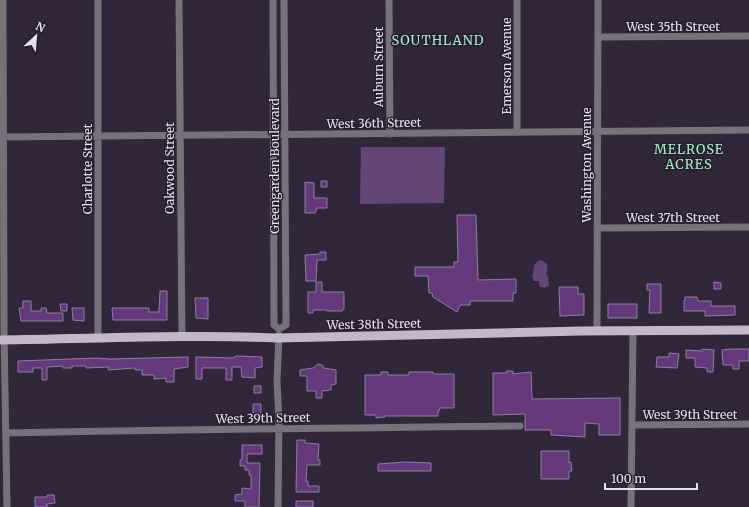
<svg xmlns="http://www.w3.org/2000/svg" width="749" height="507" viewBox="0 0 749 507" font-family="Merriweather,serif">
<rect width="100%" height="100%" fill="#32263a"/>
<path fill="#644676" d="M361 147H445L444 203 360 204Z
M541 260 546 263C548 266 548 271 546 274L548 276 549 286 544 288 539 286V281H534C530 276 535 270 534 265L538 261Z"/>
<path fill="#63397c" stroke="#8e8097" d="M321 181H327V187H321Z
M305 182 314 183V198H327V208H317L315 213H305Z
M457 215H476L478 280 516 279V293H513V301H470V305H460L457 312 433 297 432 293H429L428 276H415V267H454V262H458Z
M320 252H326V260H317L316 281H306L305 255 320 254Z
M316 282H322V292H344V309L342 311H327V310H313V313H308V292H316Z
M714 282 721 283V289H714Z
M647 284H661V313H649L650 290H647Z
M559 287H578V294H584V315L560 316Z
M160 291H167V320H113L112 308H149V312H159Z
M685 297H697L698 301H711V306H735V315L705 316V311H684V300H685Z
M195 298H208V319L196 318Z
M23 301H31V311H41V308H46L47 313H63V321H21L19 308H23Z
M60 304H67V311H61Z
M608 304H637V318H608Z
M72 308H84V321L73 320Z
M702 349 714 350 713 372H707V368L695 367V358H686V350L702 351Z
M731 349H749V361H739V369H733V365H723L722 350Z
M669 353 679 354 677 368 656 367 657 357H669Z
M237 356 262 357V367L255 368V378L242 377 241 367H232V380H226V368H202V379H196V357L234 358V357Z
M188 357V367L174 369V382H166V378L154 379V375H142V370H135V368L108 370 109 367 86 368V366H72V368H63V366L47 367V380H42V368H33V372H18V361L96 358 110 359Z
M318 364 322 365 324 368 336 370V384L331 385V390L322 391V398H316V391H307V376H300V370L313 368Z
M507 371H513V374L531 372 532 399 620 398V435H599V424L585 423V437L551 435V430H525V414L493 415V373H507Z
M381 372H388V375H409V372H433V374H454V408H440L439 411H438V416H385V417L376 418V415H365V375H381Z
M254 386H261V393H254Z
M253 404H261V415H253Z
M297 440H305V443L319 444 318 460H320V465H307L306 481H308V486H319V492H296Z
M242 445H262V454H247V463H260L259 507H245V501H235V495L242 494V488L251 489V475H249V470H245V466H240V460H242Z
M541 451H569V463L571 462 572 471H569V479H541Z
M405 462 431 463V471H378V464Z
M47 495H54L55 503 47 504V507H35V497H47Z
M296 501H313V507H296Z"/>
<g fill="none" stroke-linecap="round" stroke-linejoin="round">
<path stroke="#77717c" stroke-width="7" d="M3 0 4 330 7 507
M98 0V337
M179 0 182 337
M273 0 274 325 279 329
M389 0 390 134
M598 37 749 36
M517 132V0
M0 137 749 130
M597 228 749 227
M279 329 286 325 284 0
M597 331 598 0
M632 425 749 424
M6 433C177 429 349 428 520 426
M278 507 279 420 277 381 279 335
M631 507 633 331"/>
<path stroke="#c4b7cc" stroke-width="9" d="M0 340C93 339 186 334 278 338L581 331 749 330"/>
</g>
<g text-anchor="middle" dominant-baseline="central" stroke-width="3" stroke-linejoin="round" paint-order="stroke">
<g font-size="12" fill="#e7e0ed" stroke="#281d2f">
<text x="673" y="26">West 35th Street</text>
<text transform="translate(506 66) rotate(-90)">Emerson Avenue</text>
<text transform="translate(378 67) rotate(-90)">Auburn Street</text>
<text transform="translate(374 123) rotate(-1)">West 36th Street</text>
<text transform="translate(586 165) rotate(-90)">Washington Avenue</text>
<text transform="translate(274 166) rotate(-90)">Greengarden Boulevard</text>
<text transform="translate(169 168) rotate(-90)">Oakwood Street</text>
<text transform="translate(87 169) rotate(-90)">Charlotte Street</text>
<text x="673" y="217">West 37th Street</text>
<text transform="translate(374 324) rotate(-1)">West 38th Street</text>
<text x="690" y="414">West 39th Street</text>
<text transform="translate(263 418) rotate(-1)">West 39th Street</text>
</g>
<g font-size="13" letter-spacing="1" fill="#9ef1c7" stroke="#281d2f">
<text x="438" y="40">SOUTHLAND</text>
<text x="689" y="149">MELROSE<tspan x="689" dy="15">ACRES</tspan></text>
</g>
</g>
<g transform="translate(36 36) rotate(26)" stroke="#281d2f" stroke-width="3" paint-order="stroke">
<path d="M0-3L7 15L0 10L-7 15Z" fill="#e7e0ed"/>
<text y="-6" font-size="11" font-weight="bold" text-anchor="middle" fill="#e7e0ed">N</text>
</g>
<path d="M605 483v6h92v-6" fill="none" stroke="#e7e0ed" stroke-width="2"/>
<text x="611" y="483" font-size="12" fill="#e7e0ed" stroke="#281d2f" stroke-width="3" paint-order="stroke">100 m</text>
</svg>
